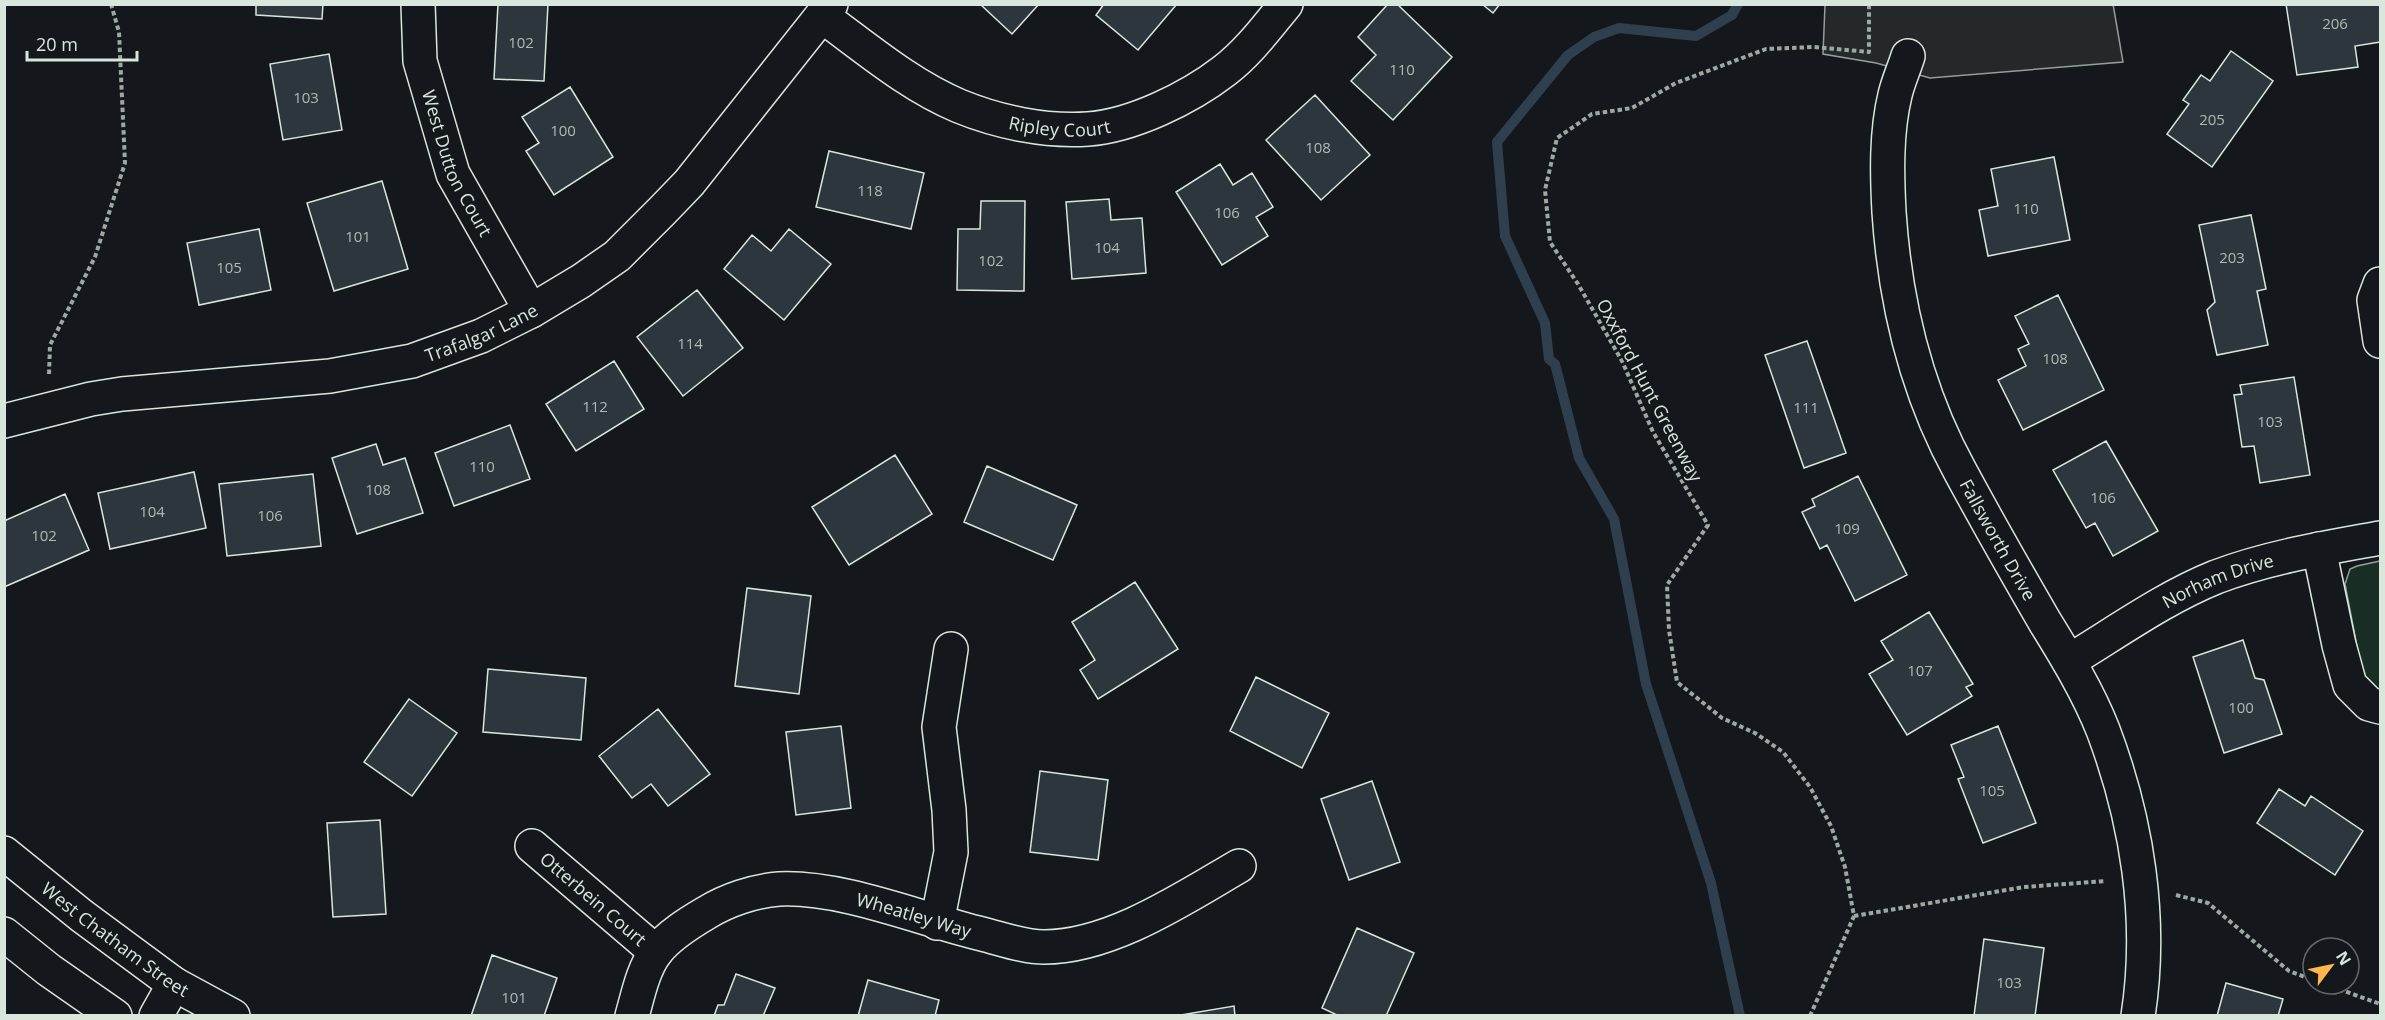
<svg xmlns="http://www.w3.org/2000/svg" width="2385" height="1020" viewBox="0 0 2385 1020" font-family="'Open Sans',sans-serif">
<rect width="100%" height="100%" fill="#14181c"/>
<path fill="#1a2d24" stroke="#939e99" stroke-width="1.5" d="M2380 561V692L2370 685 2362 673 2345 584 2350 569 2357 566Z"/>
<path fill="#24282b" stroke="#939e99" stroke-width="1.5" d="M2113 4 2123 62 1930 78 1876 63 1823 54 1825 5Z"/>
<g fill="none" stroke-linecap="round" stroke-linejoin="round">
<path stroke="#2f3f4d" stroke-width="10" d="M1738 4 1732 15 1696 36 1619 28 1594 37 1568 55 1497 142 1505 236 1545 323 1549 359 1555 364 1579 458 1614 519 1646 684 1711 883 1740 1016"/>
</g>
<path fill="#2c363c" stroke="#d8e6dc" stroke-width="1.5" d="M256 4H323L322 19 256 15Z
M498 4H548L544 81 494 79Z
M980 4H1039L1012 34Z
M1104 4H1177L1138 50 1096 15Z
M1388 4H1397L1452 57 1393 120 1351 81 1376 55 1358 37Z
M1482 4H1500L1493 13Z
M2286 4H2380V42L2355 46 2358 67 2297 75Z
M2231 51 2273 81 2212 167 2167 134 2189 104 2183 100 2201 75 2210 81Z
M329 54 342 130 283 140 270 64Z
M570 87 613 157 554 195 526 151 539 143 522 117Z
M1315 95 1370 155 1321 200 1266 140Z
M829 151 924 173 911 229 816 207Z
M2054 157 2070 240 1988 256 1979 210 1998 206 1991 169Z
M1220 164 1233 185 1252 173 1273 207 1256 217 1268 236 1222 265 1176 192Z
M382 181 408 269 334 291 307 203Z
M1109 199 1111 220 1142 218 1146 273 1072 279 1066 202Z
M981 201H1025L1024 291 957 290 958 229H980Z
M2251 215 2266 289 2257 291 2268 345 2217 355 2207 310 2215 302 2199 225Z
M259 229 271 290 199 305 187 243Z
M789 229 831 264 784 320 724 269 752 235 771 251Z
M697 290 743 348 683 396 637 337Z
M2058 295 2104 390 2023 430 1998 380 2026 366 2018 349 2029 344 2015 316Z
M1807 341 1846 453 1804 468 1765 355Z
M614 361 644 409 576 451 546 404Z
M2294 377 2310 475 2260 483 2254 446 2242 447 2234 395 2242 394 2240 385Z
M510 425 530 479 454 506 435 453Z
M2106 441 2158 531 2113 556 2095 523 2086 528 2053 470Z
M376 444 383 465 405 458 423 513 357 534 332 458Z
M895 455 932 514 849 565 812 507Z
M987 466 1077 505 1053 560 964 522Z
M194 472 206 528 110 549 98 493Z
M313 474 321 546 227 556 219 484Z
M1858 476 1907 575 1855 601 1827 545 1820 549 1802 512 1815 506 1812 499Z
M65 494 89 550 4 587V521Z
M1135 582 1178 649 1098 699 1080 670 1095 660 1072 622Z
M747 588 811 596 799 694 735 686Z
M1929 612 1973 684 1966 687 1972 696 1907 735 1869 674 1893 660 1881 641Z
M2243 640 2255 678 2264 680 2282 734 2224 753 2193 657Z
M488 669 586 678 581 740 483 732Z
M1256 677 1329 713 1302 768 1230 731Z
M409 699 457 733 412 796 364 762Z
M658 709 710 774 668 806 651 784 632 798 599 756Z
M841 726 851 808 796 815 786 732Z
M1998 726 2036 823 1983 843 1958 779 1964 777 1951 745Z
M1040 771 1108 780 1098 860 1030 852Z
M1372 781 1400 862 1349 880 1321 799Z
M2279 789 2305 806 2311 796 2363 831 2335 875 2257 823Z
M380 820 386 914 333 917 327 823Z
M1357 928 1414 953 1386 1016H1339L1322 1008Z
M1984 939 2044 948 2035 1016H1974Z
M492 955 557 978 544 1016H471Z
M736 974 775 988 763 1016H714L718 1005H724Z
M868 980 939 1000 935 1016H858Z
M2226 983 2283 999 2278 1016H2217Z
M1234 1006 1235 1016H1175Z"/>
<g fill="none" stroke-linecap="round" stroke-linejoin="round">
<g stroke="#d8e6dc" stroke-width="36">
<g id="minor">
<path id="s1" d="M418 4 420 61 453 174 531 311"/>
<path id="s2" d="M822 16C866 48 909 85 959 106 998 122 1045 132 1088 129 1132 126 1189 98 1224 71 1248 53 1267 27 1286 4"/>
<path id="s3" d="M1908 56C1904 69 1898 82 1895 95 1886 132 1887 174 1889 212 1895 302 1916 391 1960 471 1987 521 2016 572 2045 622 2066 656 2088 692 2103 730 2137 820 2153 919 2138 1016"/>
<path d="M2380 284 2374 300 2380 341"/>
<path id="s4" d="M4 421 91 399 122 394 330 376 412 361 481 336 531 311 581 281 617 256 662 211 689 183 831 4"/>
<path d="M2319 549 2339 645 2350 685 2369 704 2380 707"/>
<path id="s5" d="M2069 661C2117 632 2164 598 2216 577 2269 557 2325 548 2380 538"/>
<path id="s6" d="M532 846 656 952"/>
<path id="s7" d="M4 853 82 916 174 984 233 1016"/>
<path d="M937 923 951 852 949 810 939 727 951 649"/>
<path d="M4 934 49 970 115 1016"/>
<path d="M156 1016 174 984"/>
<path id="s8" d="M632 1016C638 995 643 969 656 952 668 936 689 923 706 913 727 900 754 891 779 889 842 886 920 919 982 934 1002 939 1024 947 1044 947 1111 947 1184 898 1239 866"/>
</g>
</g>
<path stroke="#9da8a2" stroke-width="4" stroke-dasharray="4.5 3" stroke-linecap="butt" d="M49 374 50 345 95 257 125 163 119 32 111 4
M2176 895 2208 903 2289 971 2313 980
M1854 916 2024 887 2106 881
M2325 984 2380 1004
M1810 1016 1854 916 1845 867 1831 826 1810 787 1783 752 1755 733 1722 718 1677 682 1669 630 1667 585 1708 525 1653 432 1622 361 1578 284 1550 242 1545 190 1557 138 1592 114 1632 108 1676 83 1766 49 1814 47 1869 52V4"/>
<use href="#minor" stroke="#14181c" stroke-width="33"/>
</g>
<g text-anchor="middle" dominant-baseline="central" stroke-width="4.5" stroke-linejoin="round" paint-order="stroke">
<g font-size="15" fill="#adbab4">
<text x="2335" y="23">206</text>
<text x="521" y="42">102</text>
<text x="1402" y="69">110</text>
<text x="306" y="97">103</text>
<text x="2212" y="119">205</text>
<text x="563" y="130">100</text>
<text x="1318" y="147">108</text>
<text x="870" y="190">118</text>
<text x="2026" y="208">110</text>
<text x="1227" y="212">106</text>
<text x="358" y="236">101</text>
<text x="1107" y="247">104</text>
<text x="2232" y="257">203</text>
<text x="991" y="260">102</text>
<text x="229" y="267">105</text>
<text x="690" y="343">114</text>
<text x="2055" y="358">108</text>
<text x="595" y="406">112</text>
<text x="1806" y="407">111</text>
<text x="2270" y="421">103</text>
<text x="482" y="466">110</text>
<text x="378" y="489">108</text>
<text x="2103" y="497">106</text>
<text x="152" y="511">104</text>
<text x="270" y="515">106</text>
<text x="1847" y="528">109</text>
<text x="44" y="535">102</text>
<text x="1920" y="670">107</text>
<text x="2241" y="707">100</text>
<text x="1992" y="790">105</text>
<text x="2009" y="982">103</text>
<text x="514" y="997">101</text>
</g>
<g font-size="18" fill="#d8e6dc" stroke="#14181c">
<text stroke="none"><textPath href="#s2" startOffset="268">Ripley Court</textPath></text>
<text stroke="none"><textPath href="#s1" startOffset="166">West Dutton Court</textPath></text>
<text stroke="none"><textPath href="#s4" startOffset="488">Trafalgar Lane</textPath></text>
<text transform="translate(1650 390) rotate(62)">Oxxford Hunt Greenway</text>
<text stroke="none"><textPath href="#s3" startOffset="508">Fallsworth Drive</textPath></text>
<text stroke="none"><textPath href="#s5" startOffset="170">Norham Drive</textPath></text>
<text stroke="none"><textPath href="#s6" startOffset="81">Otterbein Court</textPath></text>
<text stroke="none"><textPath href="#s8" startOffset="348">Wheatley Way</textPath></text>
<text stroke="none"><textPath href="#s7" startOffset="141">West Chatham Street</textPath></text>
</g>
</g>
<rect width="2385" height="1020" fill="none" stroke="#d8e6dc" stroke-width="12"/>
<g transform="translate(2331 966) rotate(58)"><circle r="28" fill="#14181c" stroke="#626a69" stroke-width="1.5"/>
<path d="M0-4.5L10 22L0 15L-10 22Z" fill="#ffb74d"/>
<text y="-9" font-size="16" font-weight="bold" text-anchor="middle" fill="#d8e6dc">N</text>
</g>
<path d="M27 51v9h110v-9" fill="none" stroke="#d8e6dc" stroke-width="3"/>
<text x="36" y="51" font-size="18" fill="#d8e6dc" stroke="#14181c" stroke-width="4.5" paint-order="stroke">20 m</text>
</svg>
